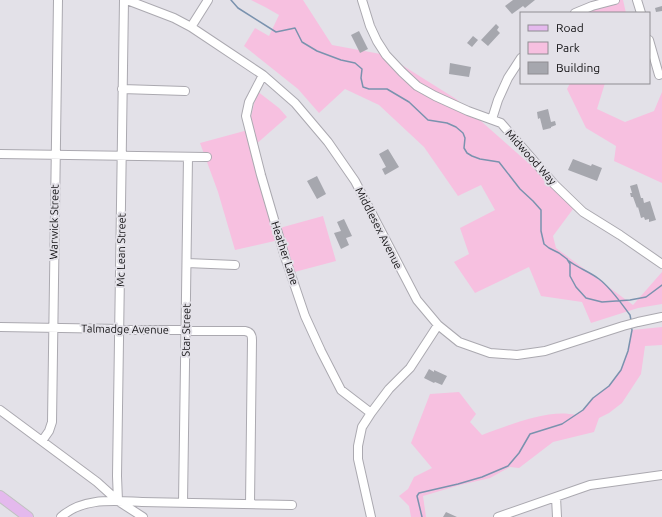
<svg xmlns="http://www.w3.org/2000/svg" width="662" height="517" viewBox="0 0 662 517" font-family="Ubuntu,sans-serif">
<rect width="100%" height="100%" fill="#e3e1e8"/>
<path fill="#f7c0e0" d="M251 0H303L332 45 386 55 456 99 576 205 553 236 556 248 633 305 662 272V304L638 308 591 323 582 302 541 296 529 267 475 293 454 262 469 254 460 228 495 210 481 185 458 196 424 147 379 105 345 89 319 113 298 89 244 46 255 28 269 36 279 15 265 7Z
M608 0H623L626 13H568Z
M570 83H605L597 109 625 122 654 111 662 92V183L614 161 616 146 586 128 567 89Z
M257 91 279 108 287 117 253 147 276 229 323 216 336 261 287 274 279 240 235 250 218 192 200 143 248 130Z
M662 327V345L645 346 641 374 622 403 609 413 599 418 594 432 553 442 519 468 510 467 490 478 460 485 423 496 426 517H411L409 506 399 496 408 489 414 477 432 468 411 443 430 394 459 392 476 414 470 422 482 435C508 426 548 408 576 415L583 410 593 398 609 386 621 370 628 351 632 330Z"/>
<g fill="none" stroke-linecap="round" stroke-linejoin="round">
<path stroke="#7a92ae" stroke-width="1.5" d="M231 0 238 8 276 32 295 28 302 42 317 51 341 60 355 63 362 69 361 78 363 87 369 89H387L409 102 428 120 447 123 456 127 463 133 465 138 464 148 467 153 472 156 480 159 499 162 520 189 533 201 541 210V231L544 244 549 248 559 253 567 259 570 264V276L576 287 586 298 602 302 630 300 646 297 662 285
M569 261C578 268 590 272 599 279 611 288 621 303 630 315L631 320
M422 517 417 496 419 493 458 484 482 477 508 466 519 453 530 434 562 424 583 410 593 398 609 386 621 370 628 351 632 330 631 326"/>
</g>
<path fill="#a6a7ae" d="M513 0H535L525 8 523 6 512 14 505 6Z
M662 6V11L656 12 655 8Z
M496 24 499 27 497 30 500 33 488 46 481 40Z
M359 31 368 49 360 53 351 35Z
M473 36 478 40 472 47 467 43Z
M450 63 471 67 469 77 449 74Z
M548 109 551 122 555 121 556 125 551 127V128L543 130 540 118 538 119 537 112Z
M388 149 399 167 385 175 382 169 386 167 379 154Z
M573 159 591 166 592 164 602 168 597 181 568 170Z
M317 176 326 194 317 199 307 181Z
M637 184 641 198H643L644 203 650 201 656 220 649 222V219L645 220 644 217 641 218 638 207 637 208 633 197H631L630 193H632L630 186Z
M344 219 352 236 346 238 349 245 341 249 334 233 341 231 337 222Z
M429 369 434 372V370L447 376 442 385 435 382 434 383 424 378Z
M446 512 457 517H443Z"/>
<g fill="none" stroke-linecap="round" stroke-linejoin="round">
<g stroke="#aba9b0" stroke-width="10">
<path id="minor" d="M127 0 174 18 191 27 263 75 295 103 328 142 355 181 417 300 438 325 459 342 490 353 517 355 545 351 623 326 638 322 662 317
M362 0 370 26 377 41 386 55 402 72 417 86 435 96 468 111 501 123 554 184 583 212 620 235 662 264
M637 0 641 13
M575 13 592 6 615 0
M191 27 208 0
M649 40 659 75
M263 75 249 102 246 116 261 175 285 257 305 316 321 351 341 390 354 400 371 413
M122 89 185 91
M492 119 498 100 508 78 521 58
M0 154 207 157
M187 263 235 265
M0 327 245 331C251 332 252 335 252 340L250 504
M0 410 97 482 118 501 143 517
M42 441 49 431 52 422 58 0
M556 497 557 517
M118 501 117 476 124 0
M183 503 188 157
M61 517C83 497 114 501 142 502L292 505
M371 517 358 459V446L362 427 371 413 389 389 410 368 438 325
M498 517 590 485 662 475"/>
</g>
<g stroke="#c1c1c1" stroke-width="12">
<path id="major" d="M0 496 28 517"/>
</g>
<use href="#minor" stroke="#fff" stroke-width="8"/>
<use href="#major" stroke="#e4b9ed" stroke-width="10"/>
</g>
<g text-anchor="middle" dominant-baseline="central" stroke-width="4" stroke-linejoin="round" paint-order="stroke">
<g font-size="11" fill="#111012" stroke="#e3e1e8">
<text transform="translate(531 157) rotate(48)">Midwood Way</text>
<text transform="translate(54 222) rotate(-89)">Warwick Street</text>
<text transform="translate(379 228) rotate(63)">Middlesex Avenue</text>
<text transform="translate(121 250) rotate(-89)">Mc Lean Street</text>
<text transform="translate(285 253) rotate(72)">Heather Lane</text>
<text transform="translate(125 329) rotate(1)">Talmadge Avenue</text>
<text transform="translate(186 330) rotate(-89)">Star Street</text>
</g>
</g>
<rect x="520" y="12" width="130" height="72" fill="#e3e1e8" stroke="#8f8d92"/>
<rect x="528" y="25" width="20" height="6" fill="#e4b9ed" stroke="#8f8d92"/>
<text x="556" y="32" font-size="12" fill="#111012">Road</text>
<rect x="528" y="42" width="20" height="12" fill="#f7c0e0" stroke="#8f8d92"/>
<text x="556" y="52" font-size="12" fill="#111012">Park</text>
<rect x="528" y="62" width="20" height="12" fill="#a6a7ae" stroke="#8f8d92"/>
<text x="556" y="72" font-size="12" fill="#111012">Building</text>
</svg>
